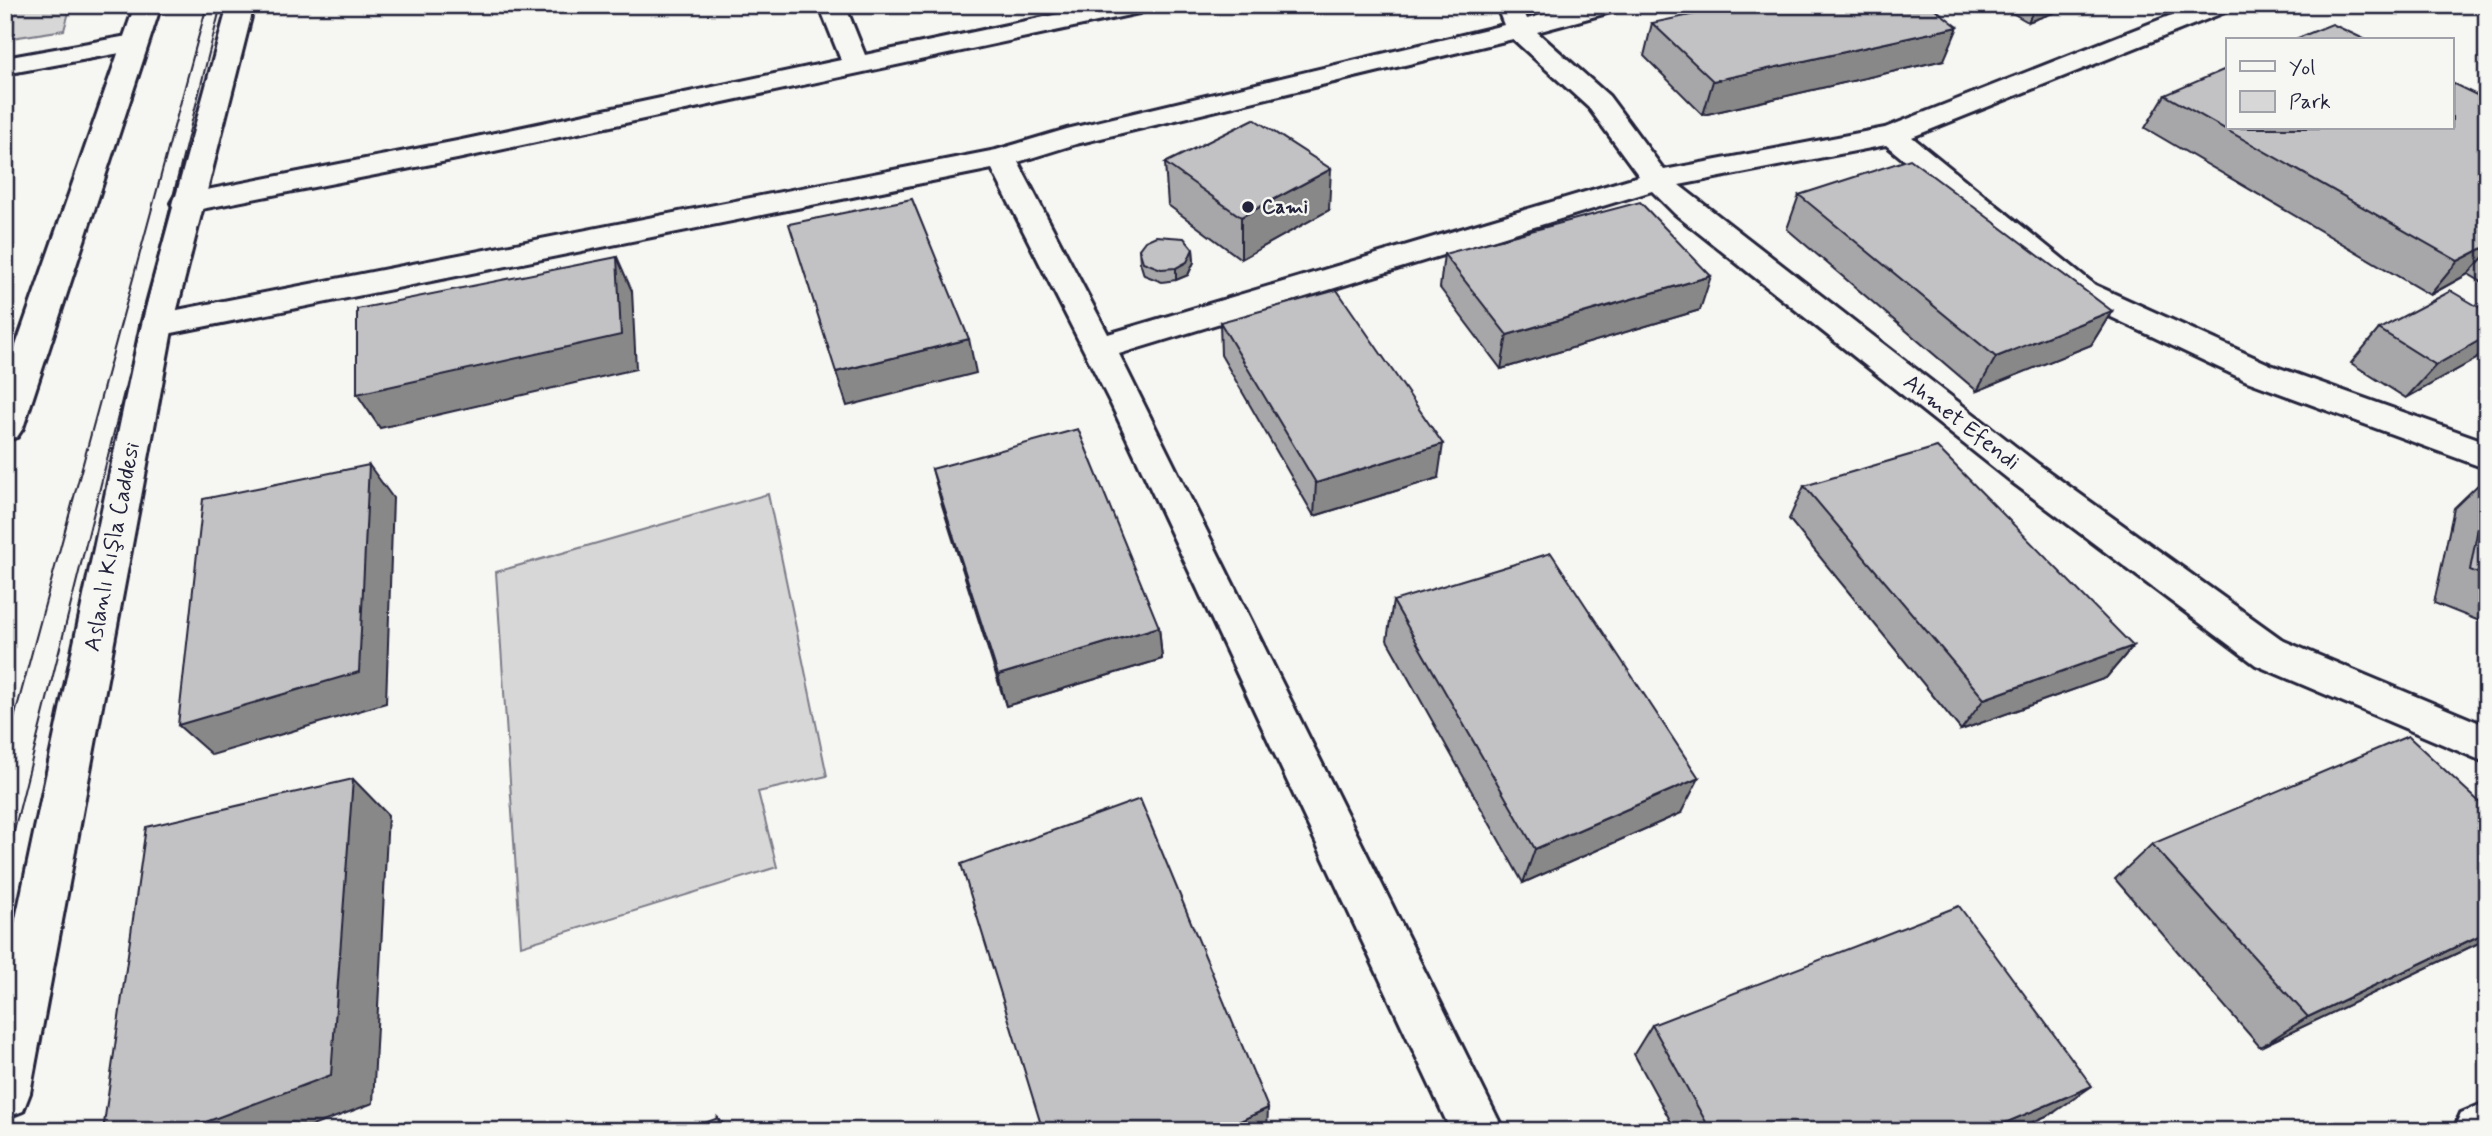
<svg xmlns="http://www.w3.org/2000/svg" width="2492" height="1136" viewBox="0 0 2492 1136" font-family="Mynerve,sans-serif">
<rect width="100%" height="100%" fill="#f6f6f2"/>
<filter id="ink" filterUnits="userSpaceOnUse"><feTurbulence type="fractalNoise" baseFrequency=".0143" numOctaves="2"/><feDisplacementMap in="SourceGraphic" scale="14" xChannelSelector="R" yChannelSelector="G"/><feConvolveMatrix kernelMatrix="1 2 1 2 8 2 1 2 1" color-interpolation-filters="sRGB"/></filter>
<g filter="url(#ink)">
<path fill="#d7d7d7" stroke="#7c7c89" stroke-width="2" d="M5 5H71L64 30 5 39Z
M768 494 827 776 758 792 777 867 521 946 496 572Z"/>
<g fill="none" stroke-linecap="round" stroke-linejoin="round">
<g stroke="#22223b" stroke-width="6">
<path id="minor" d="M819 5H845L865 55 1101 5H1152L1148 10 1139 13 457 159 186 212 175 210 171 203 175 196 186 194 457 141 841 60Z
M1501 5H1521L1527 19 1579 5H1622L1618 10 1537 32 1609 96 1664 170 1885 128 2197 5H2234L2230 10 1912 137 2095 285 2271 365 2487 442V469L2247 381 2073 299 1886 145 1679 185 2038 464 2284 641 2487 726V763L2256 665 2012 482 1675 214 1652 191 1119 354 1504 1131H1451L1111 404 992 169 157 336 145 333 141 325 145 317 157 314 996 150 1067 129 1504 25 1498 10ZM1513 39 1589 108 1639 176 1108 334 1018 162 1076 144Z
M133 35 142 37 146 43 142 49 5 74V58Z
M2487 1102V1131H2453L2461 1113Z"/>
</g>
<g stroke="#22223b" stroke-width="6">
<path id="major" d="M135 5H161L23 428 17 437 5 441V377Z
M228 5H254L173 325 30 1093 23 1111 5 1118V971L141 325Z"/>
</g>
<use href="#minor" fill="#f6f6f2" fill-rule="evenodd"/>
<use href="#major" fill="#f6f6f2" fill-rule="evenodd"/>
<path stroke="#22223b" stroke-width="2" d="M5 752 207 5
M5 867 221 5"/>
</g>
<path fill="#a7a7a9" stroke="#22223b" stroke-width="2" d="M1970 5H2075L2028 22 2000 6 1982 12Z
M1652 23 1944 60 1703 115 1644 56Z
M2165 95 2487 100V285L2468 274 2430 295 2145 128Z
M1165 163 1329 210 1241 259 1168 205Z
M1799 195 2112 311 2091 345 1977 391 1787 229Z
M1139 249H1193L1194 262 1188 275 1176 280 1162 282 1144 275 1140 262Z
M1444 254 1700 310 1501 369 1440 288Z
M1220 322 1438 478 1314 516 1221 355Z
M2379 329 2476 359 2406 398 2351 363Z
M932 469 1159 627 1162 659 1006 706 941 502Z
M2487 476V624L2434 603 2454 508Z
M1804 486 2133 646 2106 678 1961 730 1789 519Z
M1393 601 1681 813 1523 883 1387 640Z
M2152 844 2487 939 2260 1047 2115 879Z
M1652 1025 2053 1113 2012 1131H1676L1634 1054Z"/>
<path fill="#888889" stroke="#22223b" stroke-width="2" d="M1985 5H2000L1982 12Z
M2036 5H2075L2028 22Z
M1958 27 1944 60 1703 115 1713 81Z
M1331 169 1329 210 1241 259V217Z
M2487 246V253L2468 274 2430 295 2458 261Z
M1193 249 1194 262 1188 275 1176 280V268Z
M617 257 632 291 636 369 380 428 357 394Z
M1711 276 1700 310 1501 369 1507 335Z
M2112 311 2091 345 1977 391 1996 357Z
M2487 336V347L2476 359 2406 398 2436 365Z
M969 339 976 373 847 406 836 372Z
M1443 444 1438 478 1314 516 1316 483Z
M369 465 393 498 386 703 212 755 178 725Z
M1159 627 1162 659 1006 706 998 675Z
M2133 646 2106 678 1961 730 1984 699Z
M1699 778 1681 813 1523 883 1535 849Z
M353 779 388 815 373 1103 299 1131H182Z
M2487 932V939L2260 1047 2308 1017Z
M2092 1086 2053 1113 2012 1131H1986Z
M1268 1108 1267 1131H1219Z
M718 1118 730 1131H721Z"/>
<path fill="#c2c2c4" stroke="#22223b" stroke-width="2" d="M1738 5H1930L1958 27 1713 81 1652 23Z
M2332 24 2366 40H2293Z
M2228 68V128H2452V83L2487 100V246L2458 261 2165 95Z
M1254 119 1331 169 1241 217 1165 163Z
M1910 159 2112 311 1996 357 1799 195Z
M912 199 969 339 836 372 789 224Z
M1640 202 1711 276 1507 335 1444 254Z
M1156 236 1184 238 1193 249 1187 262 1176 268 1161 269 1143 262 1139 249 1145 241Z
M617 257 621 335 357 394V309Z
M1337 290 1443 444 1316 483 1220 322Z
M2451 291 2487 312V336L2436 365 2379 329Z
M1078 429 1159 627 998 675 932 469Z
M1937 447 2133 646 1984 699 1804 486Z
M369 465 359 672 178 725 203 499Z
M2487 481V577L2470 570Z
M1551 553 1699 778 1535 849 1393 601Z
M2408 736 2487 809V932L2308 1017 2152 844Z
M353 779 331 1075 182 1131H103L146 827Z
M1140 799 1268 1108 1219 1131H1043L961 864Z
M1959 906 2092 1086 1986 1131H1711L1652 1025Z
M718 1118 721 1131H683Z"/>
</g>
<circle fill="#22223b" stroke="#f6f6f2" stroke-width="2.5" cx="1248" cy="207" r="7"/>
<g text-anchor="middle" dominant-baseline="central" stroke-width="5" stroke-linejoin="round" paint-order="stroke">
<g font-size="19" font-weight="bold" fill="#22223b" stroke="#f6f6f2" text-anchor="start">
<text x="1262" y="207">Cami</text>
</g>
<g font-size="23" fill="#22223b" stroke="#f6f6f2">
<text transform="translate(1961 423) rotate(38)">Ahmet Efendi</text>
<text transform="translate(113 547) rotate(-79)">Aslanlı Kışla Caddesi</text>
</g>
</g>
<rect width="2492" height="1136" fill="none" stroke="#f6f6f2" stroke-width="28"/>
<rect x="14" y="14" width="2464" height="1108" fill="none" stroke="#22223b" stroke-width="2.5" filter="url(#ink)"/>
<rect x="2226" y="38" width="228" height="91" fill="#f6f6f2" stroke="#a1a1a9" stroke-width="2"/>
<rect x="2240" y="61" width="35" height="10" fill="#f6f6f2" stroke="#a1a1a9" stroke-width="2"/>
<text x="2289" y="74" font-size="21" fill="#22223b">Yol</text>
<rect x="2240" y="91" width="35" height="21" fill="#d7d7d7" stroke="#a1a1a9" stroke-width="2"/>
<text x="2289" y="108" font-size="21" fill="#22223b">Park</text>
</svg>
